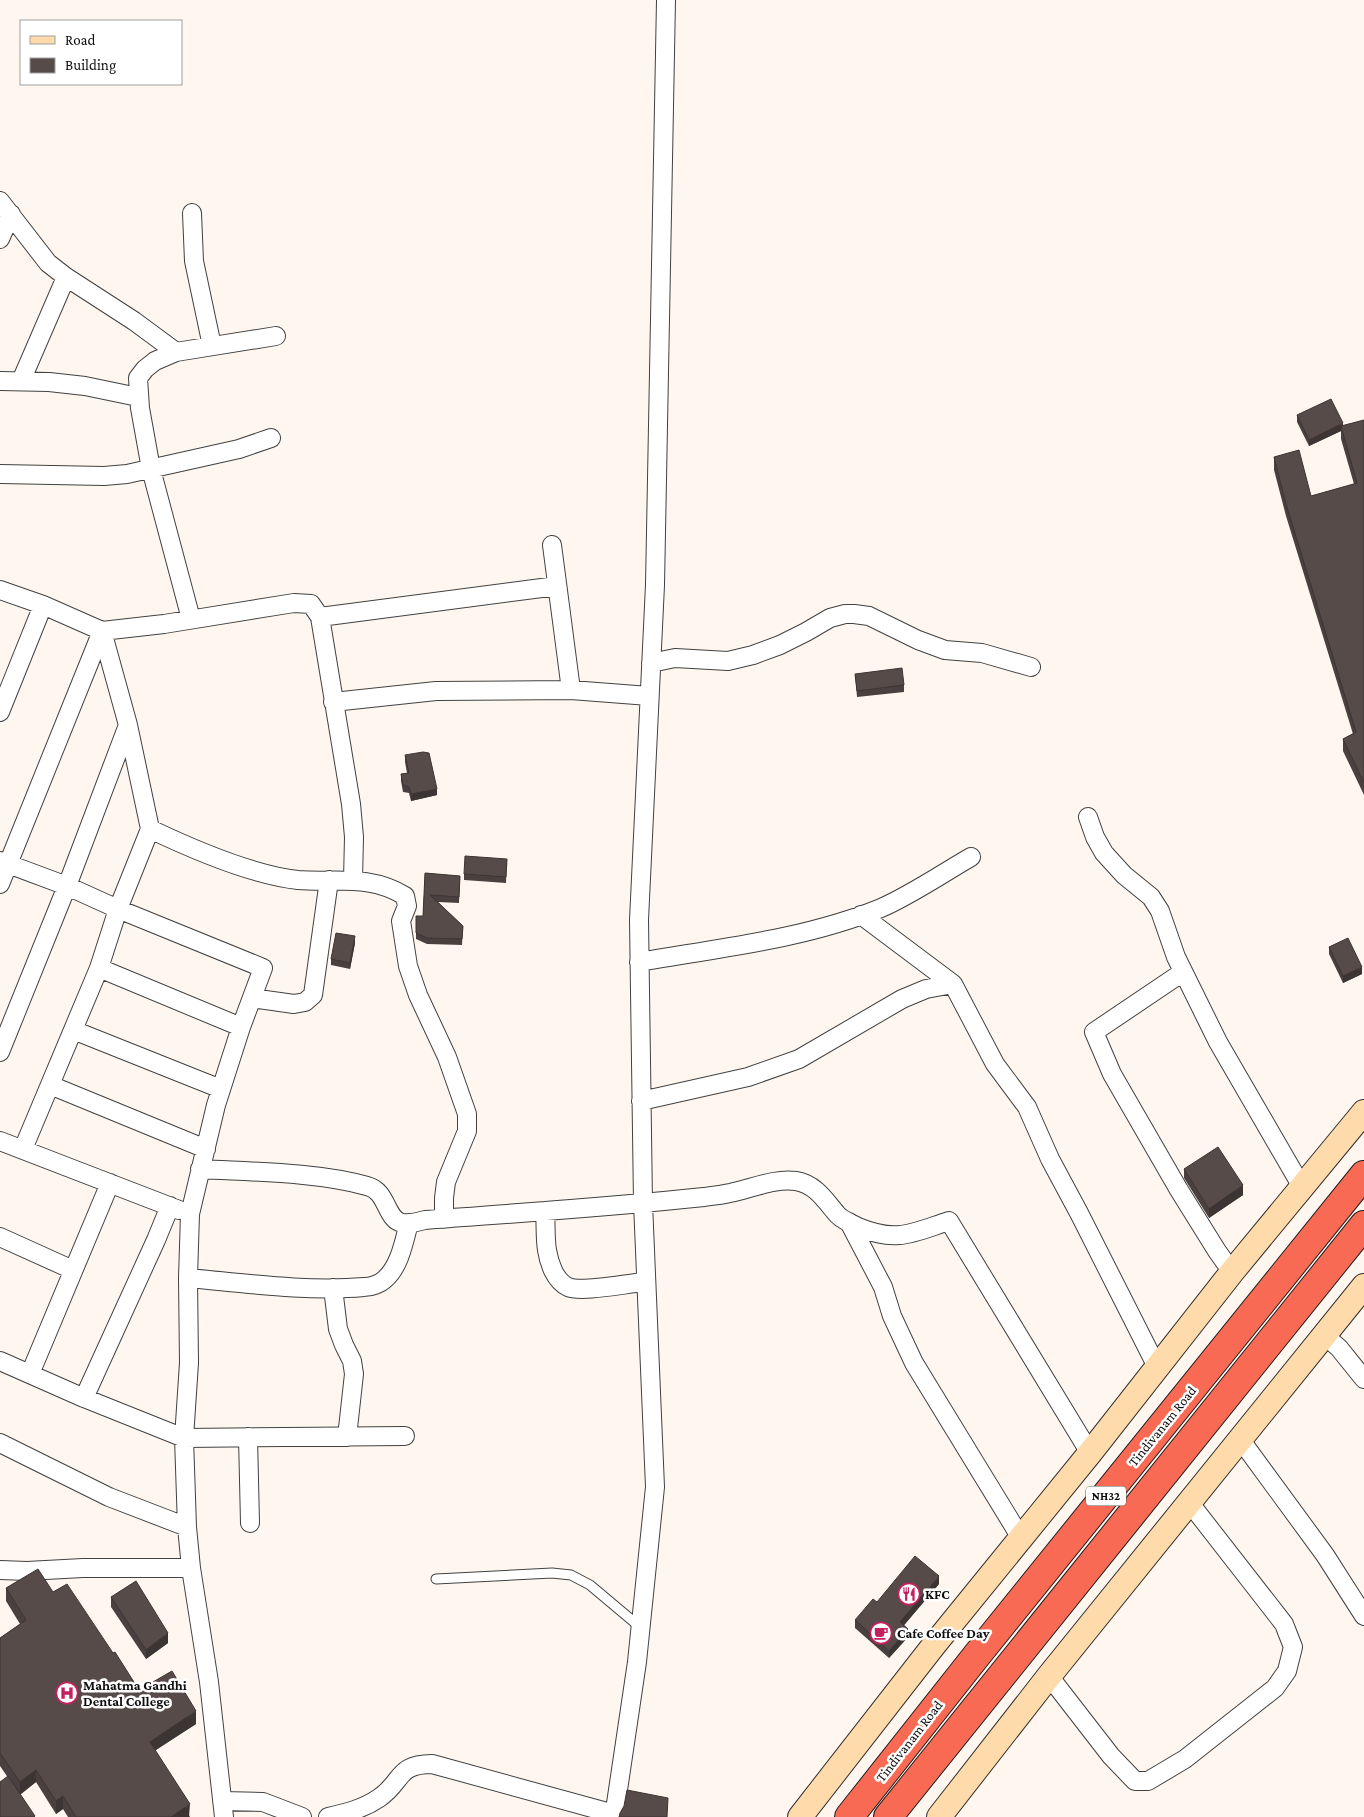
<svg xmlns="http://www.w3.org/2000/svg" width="1364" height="1817" viewBox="0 0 1364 1817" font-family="'Crimson Pro',serif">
<rect width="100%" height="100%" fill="#fff7ef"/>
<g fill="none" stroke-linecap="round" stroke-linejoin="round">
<g stroke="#414141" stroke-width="11">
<path id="lane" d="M436 1579 552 1573 571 1575 590 1585 640 1627"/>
</g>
<g stroke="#414141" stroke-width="20">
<path id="street" d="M0 201 48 263 66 277 134 321 176 352
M192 213 194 261 212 346
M0 239 11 214
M0 381 49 382 85 386 138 397
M21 381 66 277
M0 474 104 476 127 474 239 449 271 438
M552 545 571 690
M0 590 43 605 102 631 128 725 150 829 118 909 99 968 23 1149
M320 617 557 586
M191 619 151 469 140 408 138 378 145 369 155 361 176 352 276 336
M651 663 675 658 728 661 753 655 780 645 806 632 830 618 845 614H854L869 616 918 640 945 650 982 653 1031 667
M333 702 436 691 571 690 649 696
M0 712 43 605
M1088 817 1095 837 1104 853 1124 875 1151 897 1160 911 1176 957 1218 1042 1302 1187
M150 829C192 849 251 875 298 880 336 883 370 874 405 896L407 906 401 921 408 966 418 995 447 1057 467 1114V1131L446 1182 444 1198V1219
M0 861 67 886 118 909 263 968 241 1027 216 1105 190 1214 188 1278 189 1363 184 1438 187 1527 191 1568 209 1682 224 1817
M0 884 102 631 164 624 294 603 311 604 320 617 351 804 354 837 353 880
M639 962C720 948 805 939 881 908 911 895 943 873 971 857
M99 968 241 1027
M1183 972 1094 1032 1112 1074 1127 1100 1179 1190 1217 1251 1232 1272
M953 984 995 1064 1027 1107 1050 1159 1079 1213 1157 1367
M252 998 294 1004 305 1002 313 995 329 880
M73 1030 221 1089
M0 1052 67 886 128 725
M50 1085 206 1149
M641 1101 748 1077 799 1059 902 999 926 989 953 984 861 915
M0 1141 179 1210
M200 1169C253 1172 317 1172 367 1186 388 1191 385 1219 402 1223 409 1224 418 1222 425 1220 518 1213 611 1207 704 1197 712 1196 721 1195 730 1193 751 1189 774 1178 796 1181 815 1184 825 1200 836 1213 841 1220 851 1223 858 1227 897 1243 912 1233 949 1221L1090 1453
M545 1211C546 1224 545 1238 547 1250 549 1263 555 1281 568 1287 582 1293 628 1283 646 1282
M849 1222 883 1287 892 1316 914 1363 1021 1538
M0 1237 73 1270
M188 1278C244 1283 308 1292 364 1287 371 1287 380 1284 385 1279 400 1266 404 1241 409 1223
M333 1288 338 1329 344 1345 352 1361 354 1374 347 1437
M1324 1335 1339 1348 1364 1379
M0 1361 84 1398 184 1438 405 1436
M30 1374 110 1183
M84 1398 156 1240 170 1206
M248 1437 250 1523
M1240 1439 1325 1555 1364 1616
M0 1443 109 1497 187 1527
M0 1570 27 1571 83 1568H191
M1049 1676 1111 1756 1135 1781H1148L1185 1759 1275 1688 1287 1671 1293 1647 1284 1624 1189 1502
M222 1801 263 1802 302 1817
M328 1817C346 1813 363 1809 379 1798 403 1782 396 1764 432 1764L614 1814
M614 1817 637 1662 655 1487 643 1203 639 920 655 585 666 0"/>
</g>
<g stroke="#303030" stroke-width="26">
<path id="secondary" d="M800 1817 934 1645 1090 1453 1232 1272 1364 1112
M939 1817 1049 1676 1364 1286"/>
</g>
<g stroke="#1f1f1f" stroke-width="30">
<path id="highway" d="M849 1817 977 1655 1364 1175
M888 1817 1364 1225"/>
</g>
<use href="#lane" stroke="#fff" stroke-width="9"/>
<use href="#street" stroke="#fff" stroke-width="18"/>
<use href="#secondary" stroke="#ffdaaa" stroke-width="24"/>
<use href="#highway" stroke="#f86a54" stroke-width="28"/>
</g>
<path fill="#4b4040" d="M1297 415 1343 426 1364 420V795L1343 751V739L1353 734 1286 516 1274 470V457L1311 496 1354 484 1341 439V431L1309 446 1297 422Z
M855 674 904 685V692L857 697Z
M405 755 437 795 411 801 409 793 403 792 401 781V774L407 773 405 762Z
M507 859 506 883 464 880V874Z
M425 873 460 876 459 903 438 902 463 926 462 945 427 944 416 939V916H423Z
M355 943 350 969 331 965V959Z
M1329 947 1362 974 1343 983 1329 954Z
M1184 1169 1243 1195 1209 1218 1184 1178Z
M939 1584 904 1625 908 1637 889 1658 855 1628V1620Z
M6 1588 53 1592 113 1653 139 1690 196 1724 155 1750 190 1817H68L63 1809 56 1814 36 1782 20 1794 35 1817 0 1766V1638L20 1624 6 1601Z
M111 1597 168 1643 146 1659 111 1607Z"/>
<path fill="#3d3434" d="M1343 423V430L1341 426V431L1309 446V440Z
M437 789V795L411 801V794Z
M355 936V943L350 969V963Z
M1362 967V974L1343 983V976Z
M1243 1185V1195L1209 1218V1209Z
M939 1576V1584L900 1630V1622Z
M908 1629V1637L889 1658V1651Z
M168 1633V1643L146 1659V1650Z
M196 1711V1724L150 1754V1742Z
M36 1770V1782L20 1795V1782Z
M63 1796V1809L56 1814V1801Z
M190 1804 189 1817H171Z"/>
<path fill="#574b4a" stroke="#3d3434" d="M1331 399 1343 423 1309 440 1297 415Z
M1364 420V783L1343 739 1356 732 1286 504 1274 457 1299 450 1311 496 1357 483 1341 426Z
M902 668 904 685 857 691 855 674Z
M423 752 429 753 437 789 411 794 409 787 403 785 401 774 409 773 405 755Z
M465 856 507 859 506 877 464 874Z
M425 873 460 876 459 897 430 895 463 926 462 939 427 938 416 933V916H423Z
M336 933 355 936 350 963 331 959Z
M1348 938 1362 967 1343 976 1329 947Z
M1218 1147 1243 1185 1209 1209 1184 1169Z
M915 1556 939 1576 900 1622 908 1629 889 1651 855 1620 873 1599 877 1602Z
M38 1569 53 1592 67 1584 113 1653 115 1652 139 1690 172 1671 196 1711 150 1742 190 1804 171 1817H76L63 1796 56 1801 36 1770 20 1782 0 1753V1638L26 1620 6 1588Z
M136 1581 168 1633 146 1650 111 1597Z
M8 1776 35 1816 34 1817H0V1782Z
M627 1790 668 1798 667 1817H619L620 1813 624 1806Z"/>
<defs>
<g id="restaurant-ring" transform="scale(1.125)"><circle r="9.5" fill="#fff" stroke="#c3215e" stroke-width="1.5"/><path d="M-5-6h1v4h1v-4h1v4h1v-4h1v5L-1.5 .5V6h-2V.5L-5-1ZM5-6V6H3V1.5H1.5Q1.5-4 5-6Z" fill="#c3215e"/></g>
<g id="cafe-ring" transform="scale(1.125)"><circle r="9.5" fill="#fff" stroke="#c3215e" stroke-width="1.5"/><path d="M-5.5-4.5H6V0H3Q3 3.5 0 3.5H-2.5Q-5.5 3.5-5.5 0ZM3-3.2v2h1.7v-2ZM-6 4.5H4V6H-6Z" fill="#c3215e"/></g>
<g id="hospital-ring" transform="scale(1.125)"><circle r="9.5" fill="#fff" stroke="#c3215e" stroke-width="1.5"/><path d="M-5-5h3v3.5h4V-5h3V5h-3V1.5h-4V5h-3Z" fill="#c3215e"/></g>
</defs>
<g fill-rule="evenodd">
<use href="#restaurant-ring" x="909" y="1594"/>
<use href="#cafe-ring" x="881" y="1633"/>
<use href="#hospital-ring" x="67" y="1693"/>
</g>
<g text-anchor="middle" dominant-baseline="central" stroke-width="5" stroke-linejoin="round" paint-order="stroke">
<rect fill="#fff" stroke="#565656" stroke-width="1" x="1086" y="1486.5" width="40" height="19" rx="4"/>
<g font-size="12" font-weight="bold" fill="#0e0e0e">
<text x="1106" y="1496">NH32</text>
</g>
<g font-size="14" fill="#0e0e0e" stroke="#fff">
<text transform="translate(1162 1426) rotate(-51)">Tindivanam Road</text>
<text transform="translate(909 1741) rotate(-52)">Tindivanam Road</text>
</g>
<g font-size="14" font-weight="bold" fill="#0e0e0e" stroke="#fff" text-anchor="start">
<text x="925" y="1594">KFC</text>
<text x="897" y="1633">Cafe Coffee Day</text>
<text x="83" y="1685">Mahatma Gandhi<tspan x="83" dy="16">Dental College</tspan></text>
</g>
</g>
<rect x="20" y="20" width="162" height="65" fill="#ffffff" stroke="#9f9f9f"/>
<rect x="30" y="36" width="25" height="8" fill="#ffdaaa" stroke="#9f9f9f"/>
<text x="65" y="45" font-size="15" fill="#0e0e0e">Road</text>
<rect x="30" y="58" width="25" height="15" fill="#574b4a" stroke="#9f9f9f"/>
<text x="65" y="70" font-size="15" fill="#0e0e0e">Building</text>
</svg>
